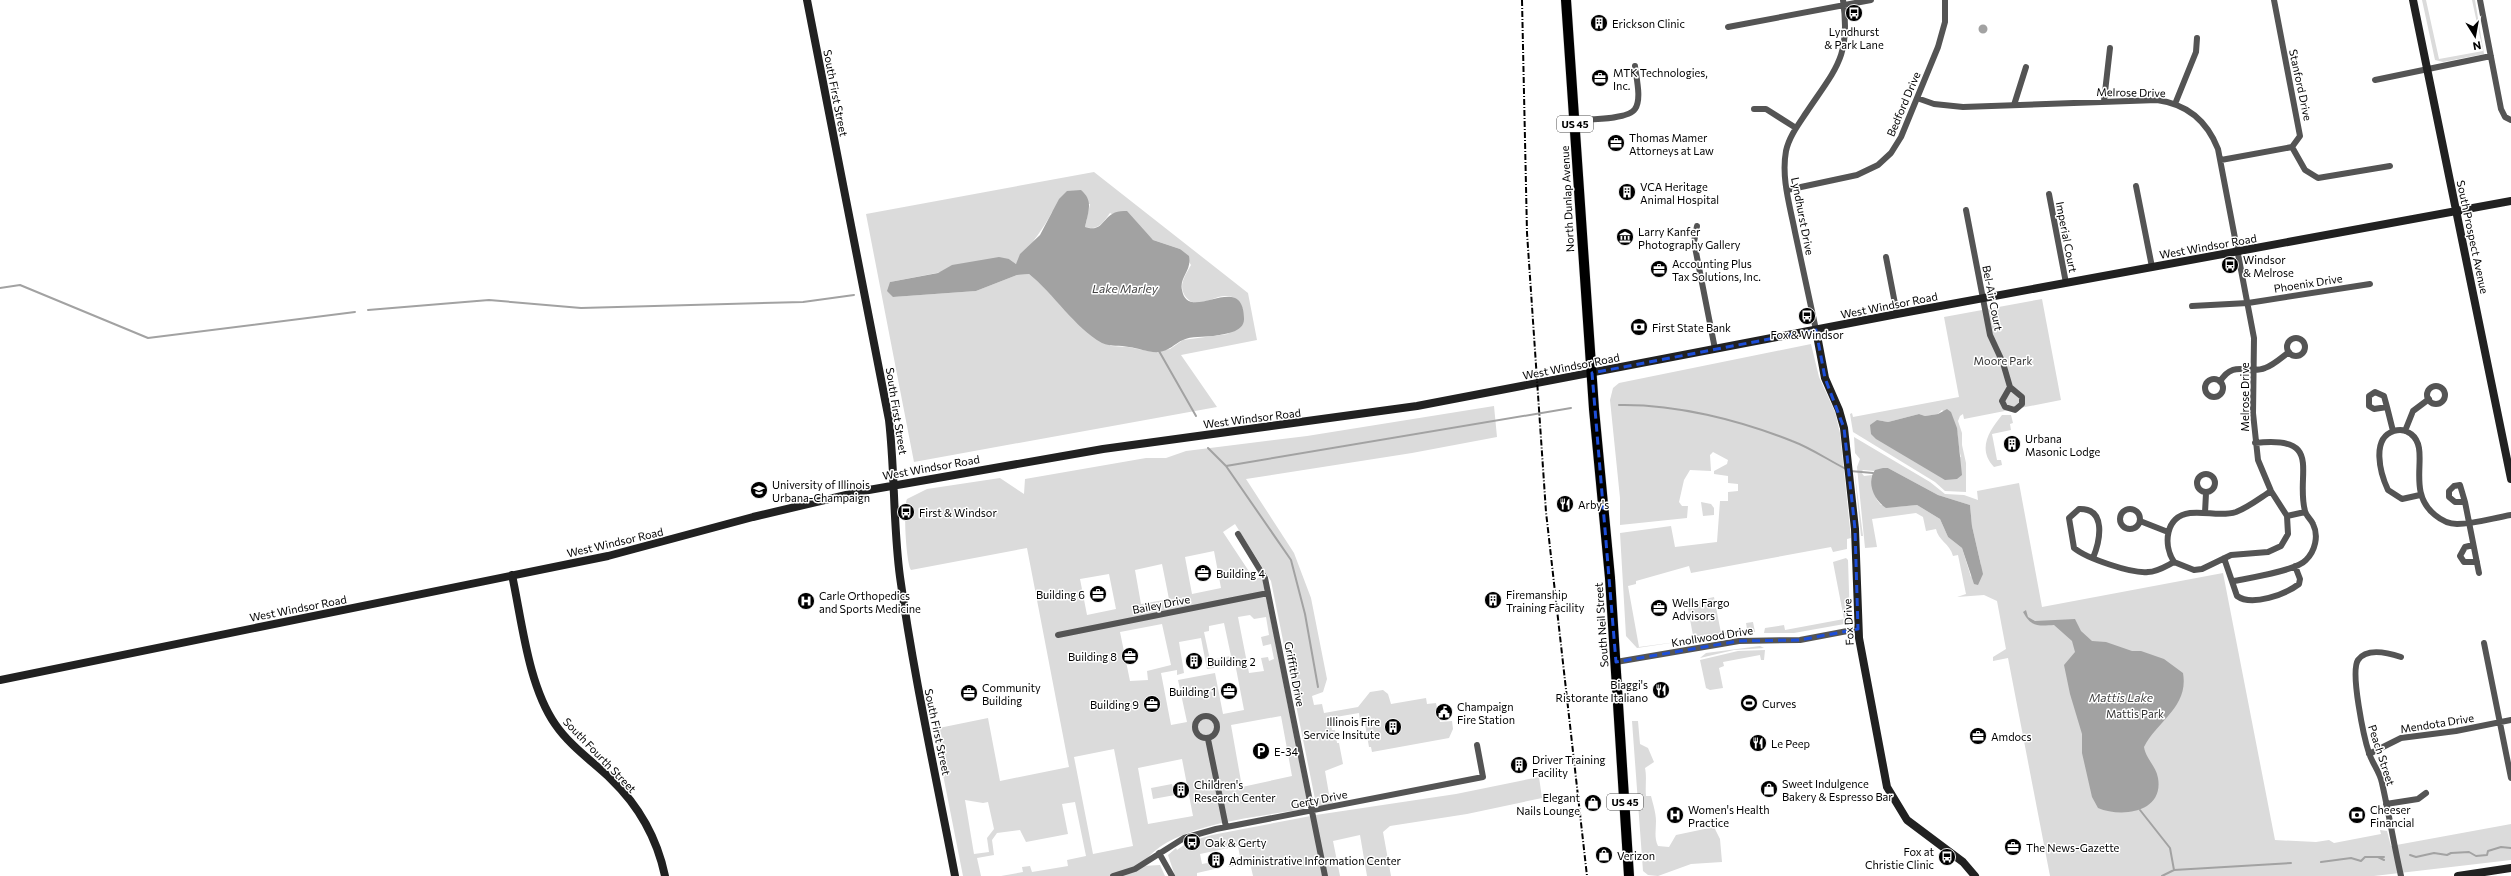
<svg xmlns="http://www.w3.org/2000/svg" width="2511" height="876" viewBox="0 0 2511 876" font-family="Commissioner,sans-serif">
<rect width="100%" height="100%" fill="#fff"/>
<path fill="#dbdbdb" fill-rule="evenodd" d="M2422 0H2426L2439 59 2483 51 2472 0H2475L2484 54 2443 62 2435 60Z
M1094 172 1248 293 1257 340 1181 355 1217 407 914 462 866 214ZM1090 204 1085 227C1098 231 1103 223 1110 213L1143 231 1153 240 1180 249 1191 265C1185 276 1178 285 1185 296 1197 312 1212 295 1227 296 1236 296 1239 303 1243 309L1228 334 1183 340 1170 349 1153 352 1128 347 1111 346 1067 311 1049 291 1029 274 1017 275 976 291 893 297 890 282 1009 259 1016 264C1029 247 1042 231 1052 212Z
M2042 299 2061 400 1964 419 1963 414 1960 416 1958 421 1962 433V445L1966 463V492L1945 491 1935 482 1853 432 1850 414 1852 413 1853 417 1959 397 1944 317ZM1942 410C1963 428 1955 434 1961 457L1877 420 1888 422 1919 414 1925 416 1938 414Z
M1811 344 1819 377 1835 412 1840 433 1851 538 1847 539V549L1833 552 1831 547 1691 573 1689 566 1636 581V584L1628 586 1639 647 1684 641 1637 648 1626 636 1620 533 1671 526 1675 547 1717 542 1720 501H1728V492L1738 491V484L1728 483V476L1714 474V471L1727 464 1728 460 1713 452 1710 455 1711 471 1690 470 1684 480 1679 502 1682 506H1688L1687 518 1620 525V498L1610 400 1613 388 1619 383Z
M1494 406 1497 437 1412 453 1246 479 1294 553 1311 598 1327 679 1323 692 1312 696 1314 705 1322 704 1324 713 1358 707 1370 692 1383 690 1388 694 1391 704 1426 698 1427 704 1436 703 1440 722 1452 721 1453 729 1449 738 1372 752 1371 747H1369L1365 724 1360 721 1359 713 1330 718 1332 730H1335L1337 743H1339L1343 764 1325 771 1329 794H1334L1333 803 1321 806 1316 804 1271 581 1235 524 1223 532 1254 579 1262 577 1308 806 1303 809C1259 817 1165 824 1142 866L1160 865 1165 876H1001L1023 872 1022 867 1030 866 1032 872 1068 866 1067 860 1086 856 1075 802 1062 804 1068 834 1026 842 1020 830 997 833 992 840 994 855 977 858 981 876H963L934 729 988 718 1000 781 1069 767 1027 548 911 570C906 563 903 506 907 499L927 489 1000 478 1024 494 1025 479 1146 458H1166L1186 451 1307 436ZM1214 551 1221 588 1192 594 1185 557ZM1162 564 1169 599 1141 604 1135 570ZM1109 574 1116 609 1087 615 1080 579ZM1250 615 1254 619 1266 617 1269 635 1261 637 1263 646 1271 644 1274 659 1269 661 1268 657 1261 658 1264 671 1249 673 1238 617ZM1224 623 1231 656 1210 660 1204 632 1209 631V626ZM1162 624 1171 665 1147 671 1148 680 1130 681 1120 632ZM1201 638 1207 669 1214 668 1213 662 1234 658 1244 710 1223 714 1215 673 1178 680 1187 722 1171 725 1161 673 1177 670V675L1184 673 1179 642ZM1281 716 1292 776 1242 787 1231 725ZM1114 749 1133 846 1093 854 1074 757ZM1182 759 1193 816 1148 824 1138 768ZM965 800 983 803 988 802 994 829 987 838 989 852 974 854Z
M2002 415H2011L2013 423 2010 424 2011 430 1992 434 1997 460H2001L2002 465 1994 467C1977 449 1989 431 2002 415Z
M1854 437 1930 482 1945 494 1964 495 1978 500 1977 491 2019 483 2042 607 2223 573 2275 840 2316 842 2329 840 2334 843 2381 834 2380 830 2387 831 2391 846 2511 824V860L2374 876H2050L2008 658 1993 661V657L2006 649 1997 601 1984 595 1957 597 1966 594 1958 555 1953 556C1950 544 1938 540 1936 529L1926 531 1923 517 1916 513 1872 519 1877 547 1865 548 1857 467 1860 459 1855 453ZM1888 468 1938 495 1970 505 1972 526 1981 565 1971 577 1962 548 1948 537 1940 519 1917 505 1895 507 1881 505 1877 500 1871 480 1872 475 1864 476 1861 472 1863 470 1874 471Z
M1854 467 1863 536H1861Z
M1701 502 1711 504 1714 508V515L1703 516Z
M1846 558 1848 560 1850 623 1794 633H1764L1765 628 1784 625 1785 630 1844 619 1833 562Z
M1714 597 1721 633 1747 629 1746 623 1753 622 1755 632 1694 641 1687 603Z
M1760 646 1764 648 1734 650 1700 658 1706 653Z
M1765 650 1764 660H1761L1760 655 1723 662 1724 666 1719 668 1723 688 1710 690 1706 688 1700 660 1738 651Z
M1632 721H1638L1640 744 1648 748 1654 762 1645 768C1647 778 1645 786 1646 796H1651C1653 804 1656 813 1656 821 1656 830 1654 838 1658 846L1669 847 1676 835 1714 827 1720 839 1722 862 1691 864 1658 876 1648 875 1643 871Z
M1539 777 1542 798 1467 814 1390 826 1383 832 1391 876H1367L1360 835 1333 841 1340 876H1253L1250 863 1228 867 1231 859 1240 857 1238 846 1200 854 1202 864 1213 862 1219 868 1197 873V876H1175L1168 855 1176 848 1177 850 1188 842 1212 835 1316 815 1456 794Z
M1172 784 1175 795 1153 799 1151 788Z"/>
<path fill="#a2a2a2" d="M1978.5 29a4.5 4.5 0 1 1 9 0a4.5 4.5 0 1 1-9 0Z
M1081 190C1094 201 1088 212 1085 227 1107 234 1101 209 1127 211L1153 240 1180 249 1189 256C1192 271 1179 277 1182 290 1188 325 1243 269 1244 318 1245 333 1223 334 1213 336 1204 337 1191 336 1183 340 1174 344 1169 351 1159 352 1149 353 1139 348 1129 347 1120 345 1111 347 1102 343 1075 328 1054 294 1029 274L1017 275 976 291 893 297 887 291 890 282 938 273 952 265 999 257 1009 259 1016 264 1020 254 1040 235 1059 199 1067 191Z
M1947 409 1951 412 1957 428 1962 475 1957 479 1945 480 1876 439 1871 434 1870 425 1877 420 1888 422 1919 414 1925 416 1938 414Z
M1883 468H1888L1938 495 1970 505 1972 526 1983 574 1978 585 1974 584 1962 548 1948 537 1940 519 1917 505 1886 508C1874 500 1866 482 1875 470Z
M2026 610 2028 617 2035 621 2075 619 2081 631 2092 641 2106 642 2132 651H2141L2164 659 2183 673C2189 707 2157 721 2144 747 2146 759 2156 766 2158 778 2164 813 2121 818 2098 808L2092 797 2082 753V734L2070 694 2064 665 2075 652 2072 641 2054 625C2038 626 2031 627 2023 612Z"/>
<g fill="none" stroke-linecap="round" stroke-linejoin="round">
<path stroke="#a2a2a2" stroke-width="2" d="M0 288 20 285 148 338 355 312
M368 310 489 300 581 308 803 302 854 295
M1159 351 1196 416
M1619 405C1676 404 1739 420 1792 441 1811 448 1828 460 1846 469
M1208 448 1226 466 1571 408
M1226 466 1291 560 1305 614 1318 687
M1850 471 1873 473
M2140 810 2170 848 2174 870
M2410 855 2416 857 2434 853 2447 855 2451 853 2469 852 2476 856 2487 855 2488 851 2501 847 2511 848
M2378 857 2384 860
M2321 862 2351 858 2361 861 2365 857H2384
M2162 876 2174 870 2291 863"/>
<g stroke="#dbdbdb" stroke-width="11">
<path id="primary" d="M1566 0 1594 409 1610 578 1629 876"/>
</g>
<path stroke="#545454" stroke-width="6" d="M2480 0 2501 109 2505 117 2511 120
M1728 27 1871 0
M2375 80 2491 56
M1917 98 1934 104 1963 107 2157 100C2187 104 2207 121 2218 149L2254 338 2253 413 2258 460 2271 491 2287 516 2288 534 2281 546 2268 552 2231 555 2202 569 2194 570 2174 562C2163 545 2165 516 2190 513 2206 511 2221 517 2236 512 2249 507 2260 498 2271 491
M2104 101 2110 48
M2175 104 2196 52 2197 38
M2014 105 2026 67
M1754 109H1766L1796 128
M1575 120C1588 119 1628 120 1635 109 1642 99 1636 77 1635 66
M2292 147 2305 170 2318 178 2390 166
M2221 160 2292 147 2300 136 2274 0
M2136 186 2152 267
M1787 190 1857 175 1878 165 1891 153 1901 137 1938 47 1945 22V0
M2049 194 2066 283
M1966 210 1990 335 2003 363 2010 387
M1697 226 1694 242 1715 349
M1886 257 1897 314
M2192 306 2248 303 2370 284
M1816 330C1809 297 1802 265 1795 232 1790 206 1781 178 1786 151 1789 137 1798 125 1806 113 1836 68 1851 57 1843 0
M2287 347a9 9 0 1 1 18 0a9 9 0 1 1-18 0Z
M2205 388a9 9 0 1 1 18 0a9 9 0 1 1-18 0Z
M2220 382C2233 359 2249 375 2265 368 2274 365 2282 357 2289 352
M2427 395a9 9 0 1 1 18 0a9 9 0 1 1-18 0Z
M2010 387 2022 397V404L2015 410 2005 407 2002 401Z
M2375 392 2384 396 2387 407 2374 409 2369 406V396Z
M2387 407 2393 431
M2405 431 2413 411 2429 399
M2197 483a9 9 0 1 1 18 0a9 9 0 1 1-18 0Z
M2460 485 2465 502H2455L2449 497V491L2454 486Z
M2420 495 2402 499 2388 490C2380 473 2371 438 2394 431 2400 429 2406 430 2411 434 2432 450 2404 490 2435 515 2441 520 2448 524 2457 524 2475 524 2493 518 2511 515
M2465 502 2479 573
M2120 519a10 10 0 1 1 20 0a10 10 0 1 1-20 0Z
M2205 513 2206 493
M2287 516 2305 512
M2140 521 2168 532
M1238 534 1265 578 1325 876
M2473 545 2465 547 2460 556 2464 562H2477
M2093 558C2100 541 2107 508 2079 509L2069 518 2074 548C2086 558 2132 574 2148 572 2157 572 2166 566 2174 562
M2224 558 2237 596C2252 607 2286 594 2299 584L2300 579 2295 566
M2234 581C2249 578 2296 571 2306 560 2315 551 2319 536 2313 524 2311 519 2306 516 2305 511 2295 474 2325 435 2255 443
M1058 635 1268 593
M2484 643 2511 778
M2401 657C2389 653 2367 647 2358 660 2350 672 2364 738 2369 753 2372 763 2380 772 2382 783 2389 814 2394 845 2401 876
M1616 662 1739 641 1800 640 1858 629
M1195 727a11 11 0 1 1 22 0a11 11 0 1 1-22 0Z
M1208 739 1226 827
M2369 754 2401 738 2456 731 2511 720
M2386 804 2418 799 2426 793
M1159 853 1172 876
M1113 876 1135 869 1184 838 1216 829 1483 777 1477 745"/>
<path stroke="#212121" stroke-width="8" d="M807 0 889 420C895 472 893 525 900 577 914 678 936 776 955 876
M2413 0 2511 479
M1816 330 1825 378 1839 410 1844 428 1855 529 1859 638 1887 787 1907 820 1963 862 1975 876
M512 575C522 621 528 685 555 724 570 746 592 761 611 779 639 806 657 838 665 876
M0 680 608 556 753 517 863 491 1103 449 1417 406 1897 314 2511 201
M2458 876 2511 868"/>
<use href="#primary" stroke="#000" stroke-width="10"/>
<path stroke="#000" stroke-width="2" stroke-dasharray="6 2 1 2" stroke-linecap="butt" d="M1522 0 1527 233 1546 512 1587 876"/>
</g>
<path fill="none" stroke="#1d4ed8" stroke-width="3" stroke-dasharray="8 5" stroke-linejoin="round" d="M1816 330 1825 378 1844 428 1855 529 1858 629 1800 640 1739 641 1616 662 1592 373Z"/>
<defs>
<g id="bus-disc" transform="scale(0.9)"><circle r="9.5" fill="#000" stroke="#fff"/><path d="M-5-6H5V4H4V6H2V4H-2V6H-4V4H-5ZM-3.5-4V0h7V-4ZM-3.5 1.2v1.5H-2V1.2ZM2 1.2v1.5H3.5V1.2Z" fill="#fff"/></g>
<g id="building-disc" transform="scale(0.9)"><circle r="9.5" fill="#000" stroke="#fff"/><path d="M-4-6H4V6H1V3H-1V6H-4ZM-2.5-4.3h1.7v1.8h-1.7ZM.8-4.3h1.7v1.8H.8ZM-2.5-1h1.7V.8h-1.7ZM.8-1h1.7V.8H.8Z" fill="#fff"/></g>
<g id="office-disc" transform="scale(0.9)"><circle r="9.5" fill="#000" stroke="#fff"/><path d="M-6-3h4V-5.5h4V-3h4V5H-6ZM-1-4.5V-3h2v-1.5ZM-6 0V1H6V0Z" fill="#fff"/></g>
<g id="museum-disc" transform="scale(0.9)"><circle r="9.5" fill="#000" stroke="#fff"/><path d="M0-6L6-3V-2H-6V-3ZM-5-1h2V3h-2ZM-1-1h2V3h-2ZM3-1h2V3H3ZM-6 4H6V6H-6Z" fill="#fff"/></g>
<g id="bank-disc" transform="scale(0.9)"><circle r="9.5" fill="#000" stroke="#fff"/><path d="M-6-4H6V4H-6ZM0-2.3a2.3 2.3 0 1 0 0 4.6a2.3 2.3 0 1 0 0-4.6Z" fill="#fff"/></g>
<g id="university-disc" transform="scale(0.9)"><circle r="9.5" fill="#000" stroke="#fff"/><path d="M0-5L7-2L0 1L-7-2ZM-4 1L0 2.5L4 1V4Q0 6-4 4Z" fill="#fff"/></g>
<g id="restaurant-disc" transform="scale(0.9)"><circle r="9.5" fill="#000" stroke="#fff"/><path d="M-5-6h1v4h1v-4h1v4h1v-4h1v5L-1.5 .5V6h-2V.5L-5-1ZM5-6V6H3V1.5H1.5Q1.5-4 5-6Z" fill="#fff"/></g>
<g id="hospital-disc" transform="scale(0.9)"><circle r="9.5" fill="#000" stroke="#fff"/><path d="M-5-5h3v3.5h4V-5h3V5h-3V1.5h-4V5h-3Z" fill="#fff"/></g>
<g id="stadium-disc" transform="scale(0.9)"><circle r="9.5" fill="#000" stroke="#fff"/><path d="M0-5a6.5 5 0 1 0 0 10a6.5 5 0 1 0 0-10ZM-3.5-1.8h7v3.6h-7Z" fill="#fff"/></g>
<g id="civic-disc" transform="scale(0.9)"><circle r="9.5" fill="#000" stroke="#fff"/><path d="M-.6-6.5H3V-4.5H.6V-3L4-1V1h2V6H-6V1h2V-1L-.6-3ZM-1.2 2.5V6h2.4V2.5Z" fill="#fff"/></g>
<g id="parking-disc" transform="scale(0.9)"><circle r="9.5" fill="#000" stroke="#fff"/><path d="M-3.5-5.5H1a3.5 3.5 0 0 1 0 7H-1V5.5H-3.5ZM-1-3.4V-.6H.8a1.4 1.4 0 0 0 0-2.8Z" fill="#fff"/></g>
<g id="shop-disc" transform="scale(0.9)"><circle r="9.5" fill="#000" stroke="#fff"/><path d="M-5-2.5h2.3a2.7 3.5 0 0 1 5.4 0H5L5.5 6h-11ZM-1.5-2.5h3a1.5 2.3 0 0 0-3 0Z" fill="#fff"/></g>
</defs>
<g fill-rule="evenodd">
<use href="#bus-disc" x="1854" y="13"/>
<use href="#building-disc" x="1599" y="23"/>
<use href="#office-disc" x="1600" y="78"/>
<use href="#office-disc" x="1616" y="143"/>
<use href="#building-disc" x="1627" y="192"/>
<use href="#museum-disc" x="1625" y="237"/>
<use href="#bus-disc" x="2230" y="265"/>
<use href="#office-disc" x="1659" y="269"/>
<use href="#bus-disc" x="1807" y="316"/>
<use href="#bank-disc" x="1639" y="327"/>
<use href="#building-disc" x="2012" y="444"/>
<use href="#university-disc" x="759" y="490"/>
<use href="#restaurant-disc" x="1565" y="504"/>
<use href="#bus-disc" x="906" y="512"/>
<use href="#office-disc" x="1203" y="573"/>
<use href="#office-disc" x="1098" y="594"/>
<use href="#building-disc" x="1493" y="600"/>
<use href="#hospital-disc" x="806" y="601"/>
<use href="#office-disc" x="1659" y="608"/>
<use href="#office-disc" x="1130" y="656"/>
<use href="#building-disc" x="1194" y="661"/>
<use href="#restaurant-disc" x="1661" y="690"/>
<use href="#office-disc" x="1229" y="691"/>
<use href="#office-disc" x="969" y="693"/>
<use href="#stadium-disc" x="1749" y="703"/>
<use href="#office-disc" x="1152" y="704"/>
<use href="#civic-disc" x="1444" y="712"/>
<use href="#building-disc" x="1393" y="727"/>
<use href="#office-disc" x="1978" y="736"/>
<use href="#restaurant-disc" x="1758" y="743"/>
<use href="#parking-disc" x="1261" y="751"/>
<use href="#building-disc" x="1519" y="765"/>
<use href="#shop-disc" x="1769" y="789"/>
<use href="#building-disc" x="1181" y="790"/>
<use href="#shop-disc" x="1593" y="803"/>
<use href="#hospital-disc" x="1675" y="815"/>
<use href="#bank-disc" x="2357" y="815"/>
<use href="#bus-disc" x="1192" y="842"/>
<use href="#office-disc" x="2013" y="847"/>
<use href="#shop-disc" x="1604" y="855"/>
<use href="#bus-disc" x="1947" y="857"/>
<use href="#building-disc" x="1216" y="860"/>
</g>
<g text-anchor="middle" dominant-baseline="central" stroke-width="3" stroke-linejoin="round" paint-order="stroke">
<g fill="#fff" stroke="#4c4c4c" stroke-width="1">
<rect x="1557" y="116" width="36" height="16" rx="3"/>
<rect x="1607" y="794" width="36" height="16" rx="3"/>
</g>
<g font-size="10" font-weight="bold" fill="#000">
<text x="1575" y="124">US 45</text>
<text x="1625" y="802">US 45</text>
</g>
<g font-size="11" fill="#000" stroke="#fff" text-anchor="start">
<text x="1612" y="23">Erickson Clinic</text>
<text x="1854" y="31" text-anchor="middle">Lyndhurst<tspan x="1854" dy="13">&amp; Park Lane</tspan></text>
<text x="1613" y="72">MTK Technologies,<tspan x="1613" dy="13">Inc.</tspan></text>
<text x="1629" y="137">Thomas Mamer<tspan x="1629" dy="13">Attorneys at Law</tspan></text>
<text x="1640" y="186">VCA Heritage<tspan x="1640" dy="13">Animal Hospital</tspan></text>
<text x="1638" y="231">Larry Kanfer<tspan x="1638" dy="13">Photography Gallery</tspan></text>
<text x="2243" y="259">Windsor<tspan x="2243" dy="13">&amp; Melrose</tspan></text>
<text x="1672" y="263">Accounting Plus<tspan x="1672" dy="13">Tax Solutions, Inc.</tspan></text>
<text x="1652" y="327">First State Bank</text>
<text x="1807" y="334" text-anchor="middle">Fox &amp; Windsor</text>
<text x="2025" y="438">Urbana<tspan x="2025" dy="13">Masonic Lodge</tspan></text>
<text x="772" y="484">University of Illinois<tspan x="772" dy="13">Urbana-Champaign</tspan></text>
<text x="1578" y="504">Arby's</text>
<text x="919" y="512">First &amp; Windsor</text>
<text x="1216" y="573">Building 4</text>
<text x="1085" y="594" text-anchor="end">Building 6</text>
<text x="1506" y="594">Firemanship<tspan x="1506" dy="13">Training Facility</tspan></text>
<text x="819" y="595">Carle Orthopedics<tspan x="819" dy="13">and Sports Medicine</tspan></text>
<text x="1672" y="602">Wells Fargo<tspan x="1672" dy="13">Advisors</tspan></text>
<text x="1117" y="656" text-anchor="end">Building 8</text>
<text x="1207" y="661">Building 2</text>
<text x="1648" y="684" text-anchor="end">Biaggi's<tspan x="1648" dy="13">Ristorante Italiano</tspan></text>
<text x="982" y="687">Community<tspan x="982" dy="13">Building</tspan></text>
<text x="1216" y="691" text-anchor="end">Building 1</text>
<text x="1762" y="703">Curves</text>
<text x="1139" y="704" text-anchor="end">Building 9</text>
<text x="1457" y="706">Champaign<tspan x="1457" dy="13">Fire Station</tspan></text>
<text x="1380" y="721" text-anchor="end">Illinois Fire<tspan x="1380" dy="13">Service Insitute</tspan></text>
<text x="1991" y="736">Amdocs</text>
<text x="1771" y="743">Le Peep</text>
<text x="1274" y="751">E-34</text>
<text x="1532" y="759">Driver Training<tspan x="1532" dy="13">Facility</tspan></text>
<text x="1782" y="783">Sweet Indulgence<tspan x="1782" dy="13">Bakery &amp; Espresso Bar</tspan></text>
<text x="1194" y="784">Children's<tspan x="1194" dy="13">Research Center</tspan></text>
<text x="1580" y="797" text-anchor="end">Elegant<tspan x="1580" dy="13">Nails Lounge</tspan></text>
<text x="1688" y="809">Women's Health<tspan x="1688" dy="13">Practice</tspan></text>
<text x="2370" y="809">Cheeser<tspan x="2370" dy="13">Financial</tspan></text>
<text x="1205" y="842">Oak &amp; Gerty</text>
<text x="2026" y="847">The News-Gazette</text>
<text x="1934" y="851" text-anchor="end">Fox at<tspan x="1934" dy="13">Christie Clinic</tspan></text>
<text x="1617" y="855">Verizon</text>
<text x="1229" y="860">Administrative Information Center</text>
</g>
<g font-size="11" fill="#000" stroke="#fff">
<text transform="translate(2301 85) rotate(78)">Stanford Drive</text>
<text transform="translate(2131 92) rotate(1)">Melrose Drive</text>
<text transform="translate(836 93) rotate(79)">South First Street</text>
<text transform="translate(1903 104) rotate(-67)">Bedford Drive</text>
<text transform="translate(1567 199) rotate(-93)">North Dunlap Avenue</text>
<text transform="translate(1803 216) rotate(79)">Lyndhurst Drive</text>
<text transform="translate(2067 237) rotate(79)">Imperial Court</text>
<text transform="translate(2473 237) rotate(78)">South Prospect Avenue</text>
<text transform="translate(2208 246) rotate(-10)">West Windsor Road</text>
<text transform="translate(2308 283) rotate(-9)">Phoenix Drive</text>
<text transform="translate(1993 298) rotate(79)">Bel-Air Court</text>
<text transform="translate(1889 305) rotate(-11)">West Windsor Road</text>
<text transform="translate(1571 366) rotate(-11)">West Windsor Road</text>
<text transform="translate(2244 397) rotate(-90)">Melrose Drive</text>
<text transform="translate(897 411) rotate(81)">South First Street</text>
<text transform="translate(1252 418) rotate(-7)">West Windsor Road</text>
<text transform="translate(931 467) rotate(-10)">West Windsor Road</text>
<text transform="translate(615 542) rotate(-13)">West Windsor Road</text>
<text transform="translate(1161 604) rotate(-11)">Bailey Drive</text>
<text transform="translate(298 608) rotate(-11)">West Windsor Road</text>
<text transform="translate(1848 622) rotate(-93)">Fox Drive</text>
<text transform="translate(1601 625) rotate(-94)">South Neil Street</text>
<text transform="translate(1712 636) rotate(-9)">Knollwood Drive</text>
<text transform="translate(1295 674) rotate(79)">Griffith Drive</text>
<text transform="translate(2437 723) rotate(-9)">Mendota Drive</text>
<text transform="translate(938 732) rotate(78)">South First Street</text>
<text transform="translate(600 755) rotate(46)">South Fourth Street</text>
<text transform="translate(2382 755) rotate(72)">Peach Street</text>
<text transform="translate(1319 799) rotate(-11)">Gerty Drive</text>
</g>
<g font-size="11" fill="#323232" stroke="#fff">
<text x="2003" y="360">Moore Park</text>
<text x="2135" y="713">Mattis Park</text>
</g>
<g font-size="12" font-style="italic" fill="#434343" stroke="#fff">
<text x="1125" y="288">Lake Marley</text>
<text x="2121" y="697">Mattis Lake</text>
</g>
</g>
<g transform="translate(2475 36) rotate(169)" stroke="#ffffff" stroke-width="3" paint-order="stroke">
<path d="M0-3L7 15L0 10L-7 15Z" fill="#000000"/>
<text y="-6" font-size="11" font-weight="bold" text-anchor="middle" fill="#000000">N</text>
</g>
</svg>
